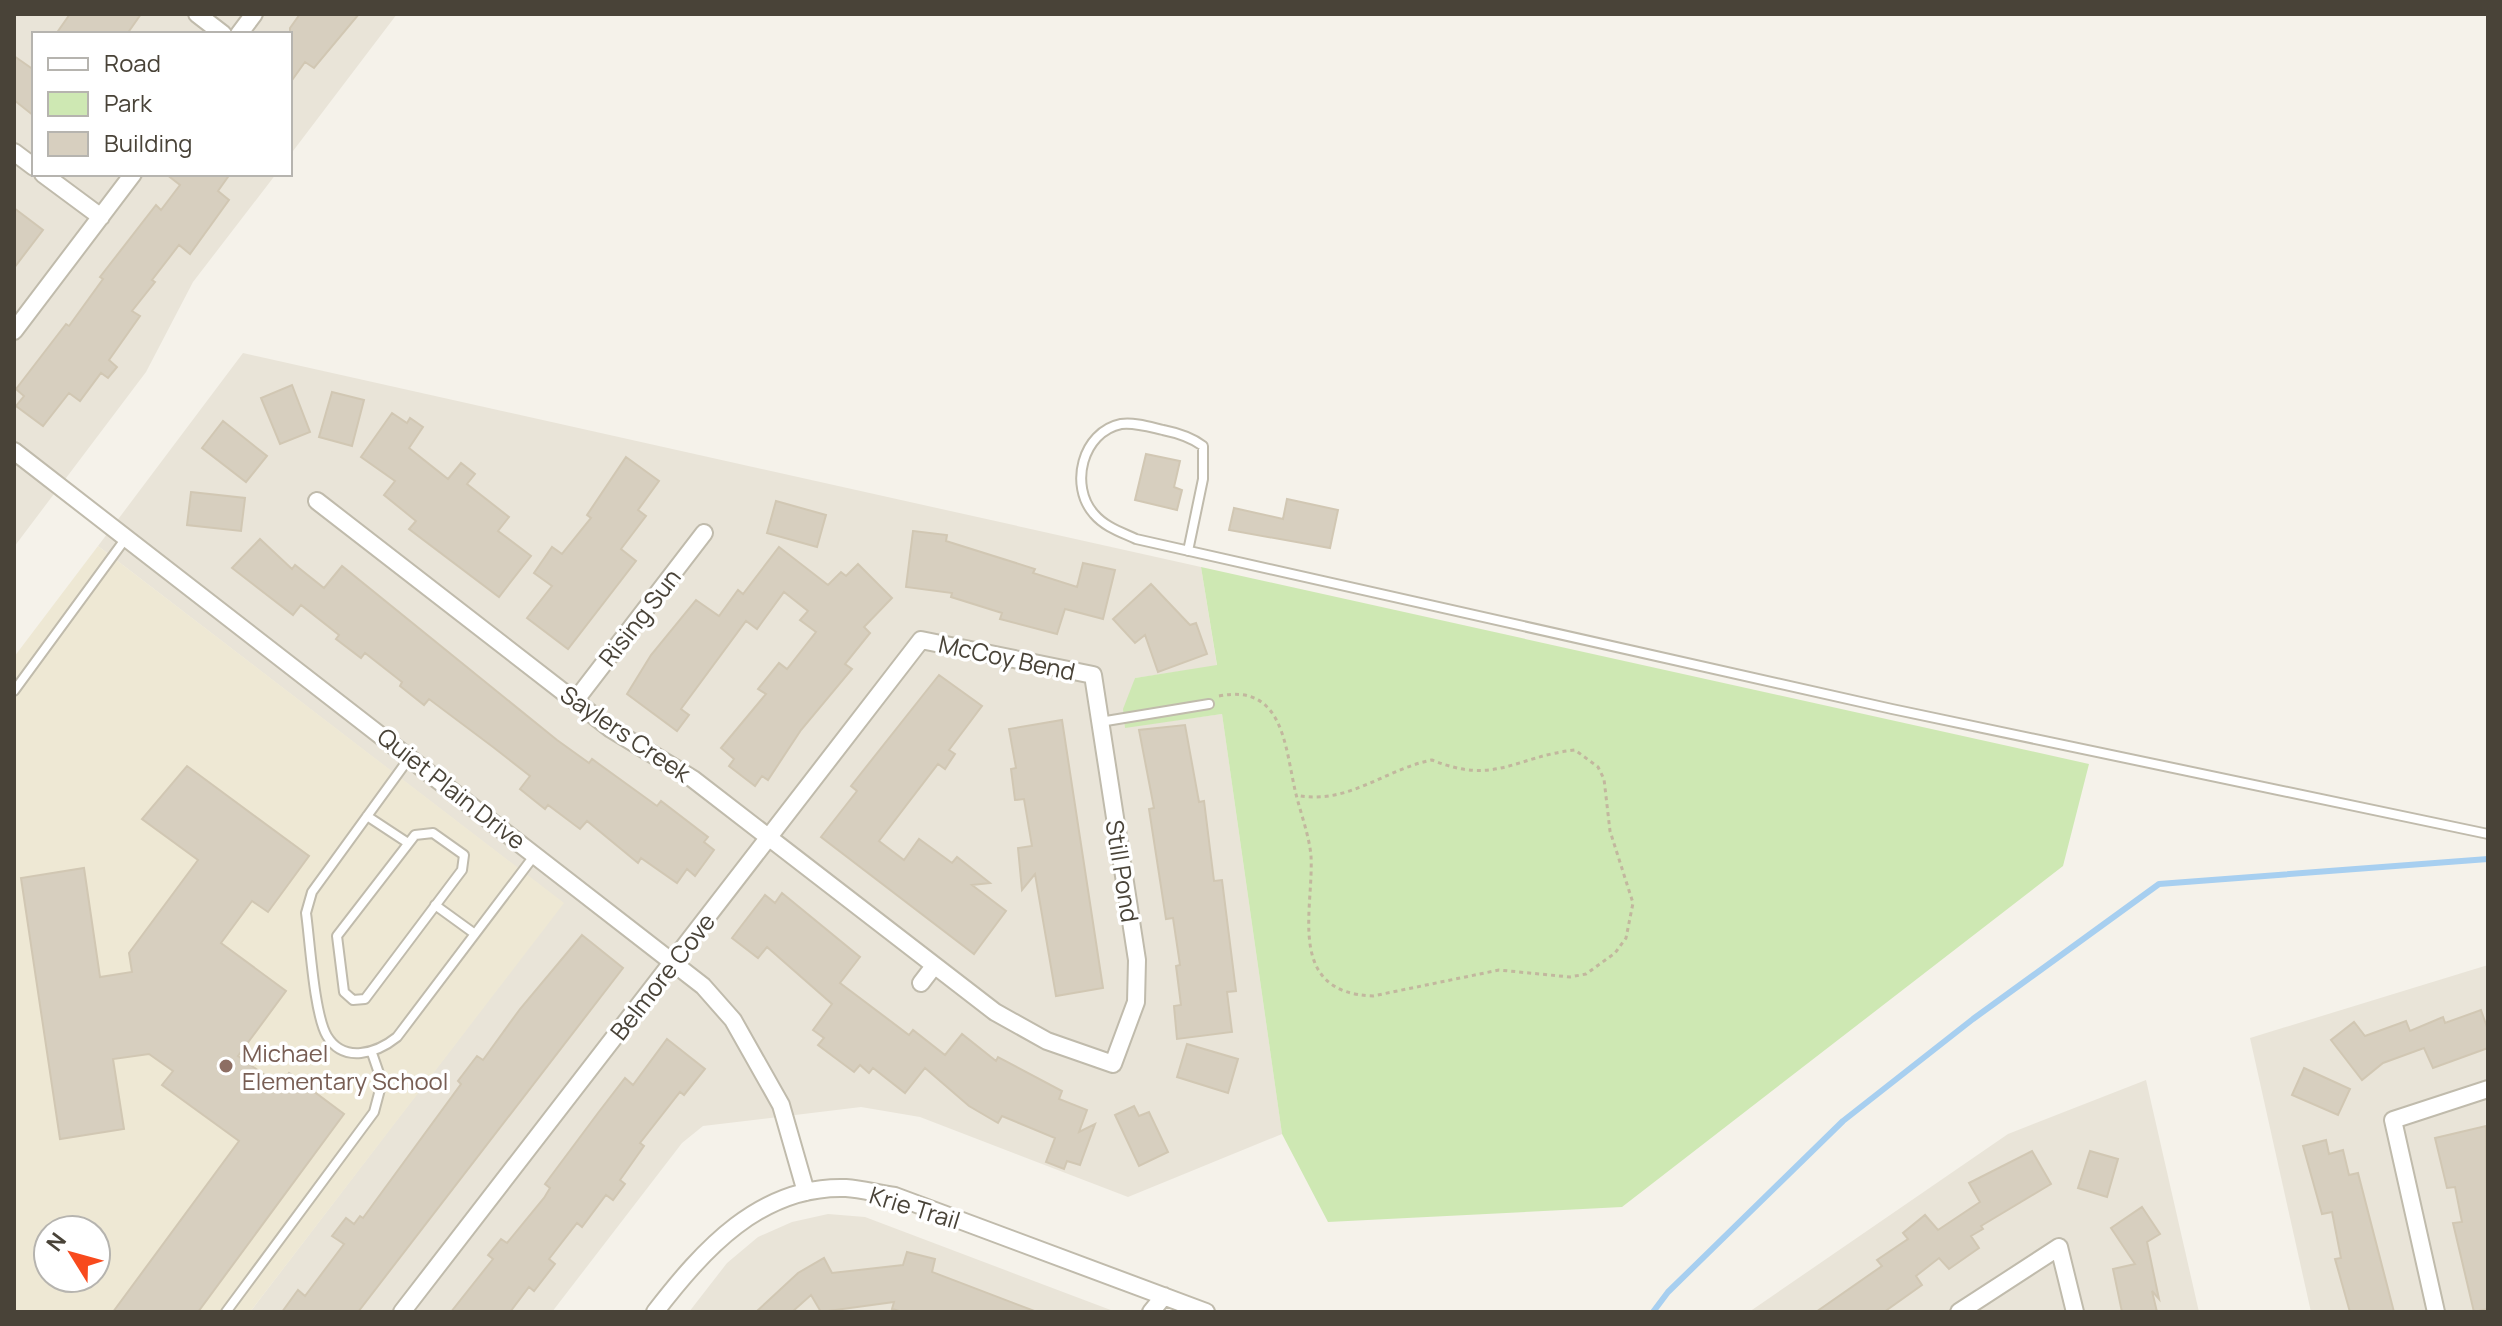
<svg xmlns="http://www.w3.org/2000/svg" width="2502" height="1326" viewBox="0 0 2502 1326" font-family="Manrope,sans-serif">
<rect width="100%" height="100%" fill="#f5f2ea"/>
<path fill="#e9e4d8" d="M14 14H397L290 155V34H34V174H276L193 282 146 372 14 547Z
M243 353 1201 567 1217 666 1135 678 1125 727 1222 714 1282 1134 1128 1197 920 1117 861 1107 703 1126 682 1143 552 1312H250L563 903 98 546Z
M2488 965V1312H2311L2250 1038Z
M2146 1080 2199 1312H1749L2008 1134Z
M828 1214 865 1217 1116 1312H689L727 1263 758 1237 792 1222Z"/>
<path fill="#eee8d4" fill-rule="evenodd" d="M98 546 564 903 250 1312H14V657ZM48 1230H96V1278H48Z"/>
<path fill="#cee8b3" d="M1201 567 2089 764 2063 866 1622 1207 1328 1222 1282 1134 1222 714 1125 728 1123 709 1135 678 1217 665Z"/>
<g fill="none" stroke-linecap="round" stroke-linejoin="round">
<path stroke="#a7cff0" stroke-width="6" d="M1653 1312 1668 1292 1843 1121 1973 1019 2159 884 2488 859"/>
</g>
<path fill="#d7cfbf" stroke="#d1c7b3" stroke-width="2" d="M70 14H141L127 34H56Z
M300 14H359L314 68 305 62 290 83V28Z
M14 56 34 70V116L14 100Z
M166 174H230L218 191 229 200 190 254 179 245 152 280 155 282 132 311 140 316 109 360 117 367 108 378 101 373 80 401 69 393 43 426 16 406 24 396 16 389 66 324 69 326 103 279 100 277 156 205 161 210 180 185Z
M14 208 43 230 14 268Z
M292 385 310 432 280 444 261 398Z
M332 392 364 400 352 446 319 437Z
M392 413 407 423 410 418 423 427 409 448 448 479 461 463 475 474 467 484 509 517 498 531 531 556 499 597 409 529 416 521 384 495 395 481 361 457Z
M223 421 267 456 246 482 202 448Z
M1146 454 1180 461 1174 487 1182 490 1177 510 1135 500Z
M626 457 659 481 638 510 646 516 621 549 636 561 568 649 527 618 552 586 534 573 552 547 562 554 591 518 587 515Z
M191 492 245 498 241 531 187 525Z
M1287 499 1338 510 1330 548 1229 530 1234 508 1283 519Z
M776 501 826 515 817 547 767 533Z
M913 531 947 535 946 541 1035 569 1033 573 1077 587 1083 563 1115 570 1103 619 1065 609 1057 634 1000 619 1002 613 951 597 952 593 906 587Z
M260 539 292 569 295 565 324 588 342 566 557 740 589 763 592 759 657 806 661 801 708 837 704 842 714 850 695 876 687 869 677 883 641 858 638 863 587 821 580 829 548 805 545 809 520 789 530 776 493 747 429 699 424 705 400 686 402 682 365 653 361 658 336 639 339 635 301 605 293 615 232 568Z
M779 547 828 585 841 572 846 576 858 564 892 598 864 627 870 633 845 664 852 669 801 730 768 780 762 776 755 786 729 766 734 759 721 748 766 694 758 689 779 663 787 669 816 632 800 620 808 611 784 592 757 629 746 621 681 709 689 715 677 731 627 694 651 655 696 600 719 616 738 590 743 594Z
M1151 584 1190 625 1196 623 1207 654 1158 672 1145 635 1135 643 1113 619Z
M939 675 982 706 949 750 955 754 945 769 938 764 879 841 904 860 919 839 952 863 957 857 990 883 972 885 1006 911 974 954 821 837 857 791 851 786Z
M1062 720 1103 988 1056 996 1035 874 1022 890 1018 848 1032 846 1024 799 1015 800 1011 769 1016 768 1009 729Z
M1185 725 1199 802 1204 801 1214 881 1222 880 1236 991 1227 992 1232 1032 1177 1039 1174 1006 1181 1005 1176 966 1180 965 1173 918 1166 919 1149 809 1154 808 1139 730Z
M187 766 309 856 268 912 252 901 221 943 286 991 238 1056 280 1086 289 1073 344 1114 198 1312H113L239 1141 162 1085 173 1071 149 1054 113 1059 124 1129 60 1139 21 878 84 868 100 977 132 972 129 953 198 860 142 819Z
M782 893 860 957 840 983 909 1035 913 1030 945 1055 962 1034 996 1061 998 1057 1062 1091 1059 1099 1087 1110 1079 1132 1095 1124 1080 1165 1067 1161 1064 1169 1046 1162 1055 1138 1002 1116 998 1123 969 1106 925 1068 905 1093 873 1068 869 1073 860 1065 854 1072 818 1045 824 1038 813 1030 832 1004 767 947 758 958 732 938 765 895 775 903Z
M582 935 623 968 358 1312H282L298 1290 305 1296 344 1244 332 1236 346 1218 354 1224 360 1216 363 1218 461 1084 458 1081 477 1056 483 1060 520 1009Z
M2481 1010 2488 1030V1048L2433 1068 2424 1048 2383 1063 2362 1080 2331 1040 2354 1022 2365 1036 2406 1021 2410 1031 2443 1017 2445 1023Z
M667 1039 705 1069 684 1095 680 1092 640 1143 644 1146 620 1180 625 1184 613 1200 606 1195 582 1227 577 1223 549 1259 555 1264 534 1291 529 1287 510 1312H451L493 1259 488 1255 501 1239 507 1243 544 1198 550 1188 545 1184 598 1113 625 1078 633 1085Z
M1187 1044 1238 1059 1228 1093 1177 1077Z
M2304 1068 2350 1089 2338 1115 2292 1095Z
M1134 1106 1139 1116 1149 1112 1168 1152 1139 1166 1115 1115Z
M2486 1126 2488 1309 2474 1312 2453 1223 2462 1222 2455 1187 2447 1188 2435 1138Z
M2326 1140 2329 1154 2343 1150 2349 1175 2358 1173 2394 1312H2350L2335 1259 2341 1258 2332 1212 2322 1214 2303 1146Z
M2032 1151 2051 1184 1981 1226 1983 1229 1971 1236 1979 1248 1949 1269 1939 1258 1916 1276 1922 1285 1884 1312H1816L1882 1266 1877 1260 1908 1239 1903 1233 1925 1215 1938 1230 1980 1202 1969 1183Z
M2090 1151 2118 1159 2107 1197 2078 1188Z
M2142 1207 2160 1234 2147 1242 2159 1299 2152 1291 2157 1312H2122L2113 1269 2135 1264 2111 1228Z
M907 1252 935 1259 932 1272 1037 1312H903L892 1309 894 1302 821 1312 811 1295 792 1312H756L798 1273 824 1258 832 1273 903 1265Z"/>
<g fill="none" stroke-linecap="round" stroke-linejoin="round">
<g stroke="#c0bbac" stroke-width="12">
<path id="lane" d="M1188 551 1203 479V446C1191 437 1178 433 1163 430 1150 427 1134 422 1121 424 1082 432 1069 486 1094 514 1105 527 1121 532 1136 539L1892 709 2488 834
M14 691 126 538
M1100 722 1209 704
M410 757 312 892 306 913C310 941 314 1014 327 1036 344 1064 377 1053 397 1037L534 856
M367 816 408 843
M433 833 464 855 462 870 365 999 353 1000 344 992 337 936 415 835Z
M435 905 475 934
M226 1312 374 1112 382 1082 372 1053"/>
</g>
<g stroke="#c0bbac" stroke-width="20">
<path id="street" d="M197 14 223 34
M239 34 254 14
M14 152 34 167
M43 174 101 217
M14 331 133 174
M14 451 703 986 733 1020 781 1105 806 1192
M317 501 611 729 693 779 995 1012 1047 1041 1113 1064 1136 1002 1137 960 1093 675 921 640 402 1312
M575 701 704 533
M921 983 934 966
M655 1312C703 1250 760 1185 846 1188 862 1189 879 1194 895 1196L1206 1312
M1151 1312 1164 1296
M1959 1312 2059 1247 2075 1312
M2436 1312 2393 1120 2488 1089"/>
</g>
<path stroke="#c2b79e" stroke-width="3" stroke-dasharray="4 4" stroke-linecap="butt" d="M1219 696C1283 683 1285 746 1295 790 1300 812 1309 834 1311 856 1314 909 1285 993 1373 996L1499 970 1570 977 1586 974 1615 953 1626 938 1633 903 1610 831 1604 779 1598 767 1575 750C1516 756 1496 786 1432 760 1385 769 1347 806 1296 795"/>
<use href="#lane" stroke="#fff" stroke-width="8"/>
<use href="#street" stroke="#fff" stroke-width="16"/>
</g>
<circle fill="#8d6e63" stroke="#fff" stroke-width="3" cx="226" cy="1066" r="8"/>
<g text-anchor="middle" dominant-baseline="central" stroke-width="7" stroke-linejoin="round" paint-order="stroke">
<g font-size="24" fill="#494338" stroke="#fff">
<text transform="translate(639 617) rotate(-52)">Rising Sun</text>
<text transform="translate(1007 657) rotate(12)">McCoy Bend</text>
<text transform="translate(626 733) rotate(34)">Saylers Creek</text>
<text transform="translate(452 788) rotate(38)">Quiet Plain Drive</text>
<text transform="translate(1123 871) rotate(81)">Still Pond</text>
<text transform="translate(662 976) rotate(-52)">Belmore Cove</text>
<text transform="translate(915 1207) rotate(17)">Krie Trail</text>
</g>
<g font-size="24" fill="#785e54" stroke="#fff" text-anchor="start">
<text x="242" y="1052">Michael<tspan x="242" dy="28">Elementary School</tspan></text>
</g>
</g>
<rect width="2502" height="1326" fill="none" stroke="#494338" stroke-width="32"/>
<rect x="32" y="32" width="260" height="144" fill="#ffffff" stroke="#b6b4af" stroke-width="2"/>
<rect x="48" y="58" width="40" height="12" fill="#ffffff" stroke="#b6b4af" stroke-width="2"/>
<text x="104" y="72" font-size="24" fill="#494338">Road</text>
<rect x="48" y="92" width="40" height="24" fill="#cee8b3" stroke="#b6b4af" stroke-width="2"/>
<text x="104" y="112" font-size="24" fill="#494338">Park</text>
<rect x="48" y="132" width="40" height="24" fill="#d7cfbf" stroke="#b6b4af" stroke-width="2"/>
<text x="104" y="152" font-size="24" fill="#494338">Building</text>
<g transform="translate(72 1254) rotate(307)"><circle r="38" fill="#ffffff" stroke="#b6b4af" stroke-width="2"/>
<path d="M0-6L14 30L0 20L-14 30Z" fill="#f84a1d"/>
<text y="-12" font-size="22" font-weight="bold" text-anchor="middle" fill="#494338">N</text>
</g>
</svg>
